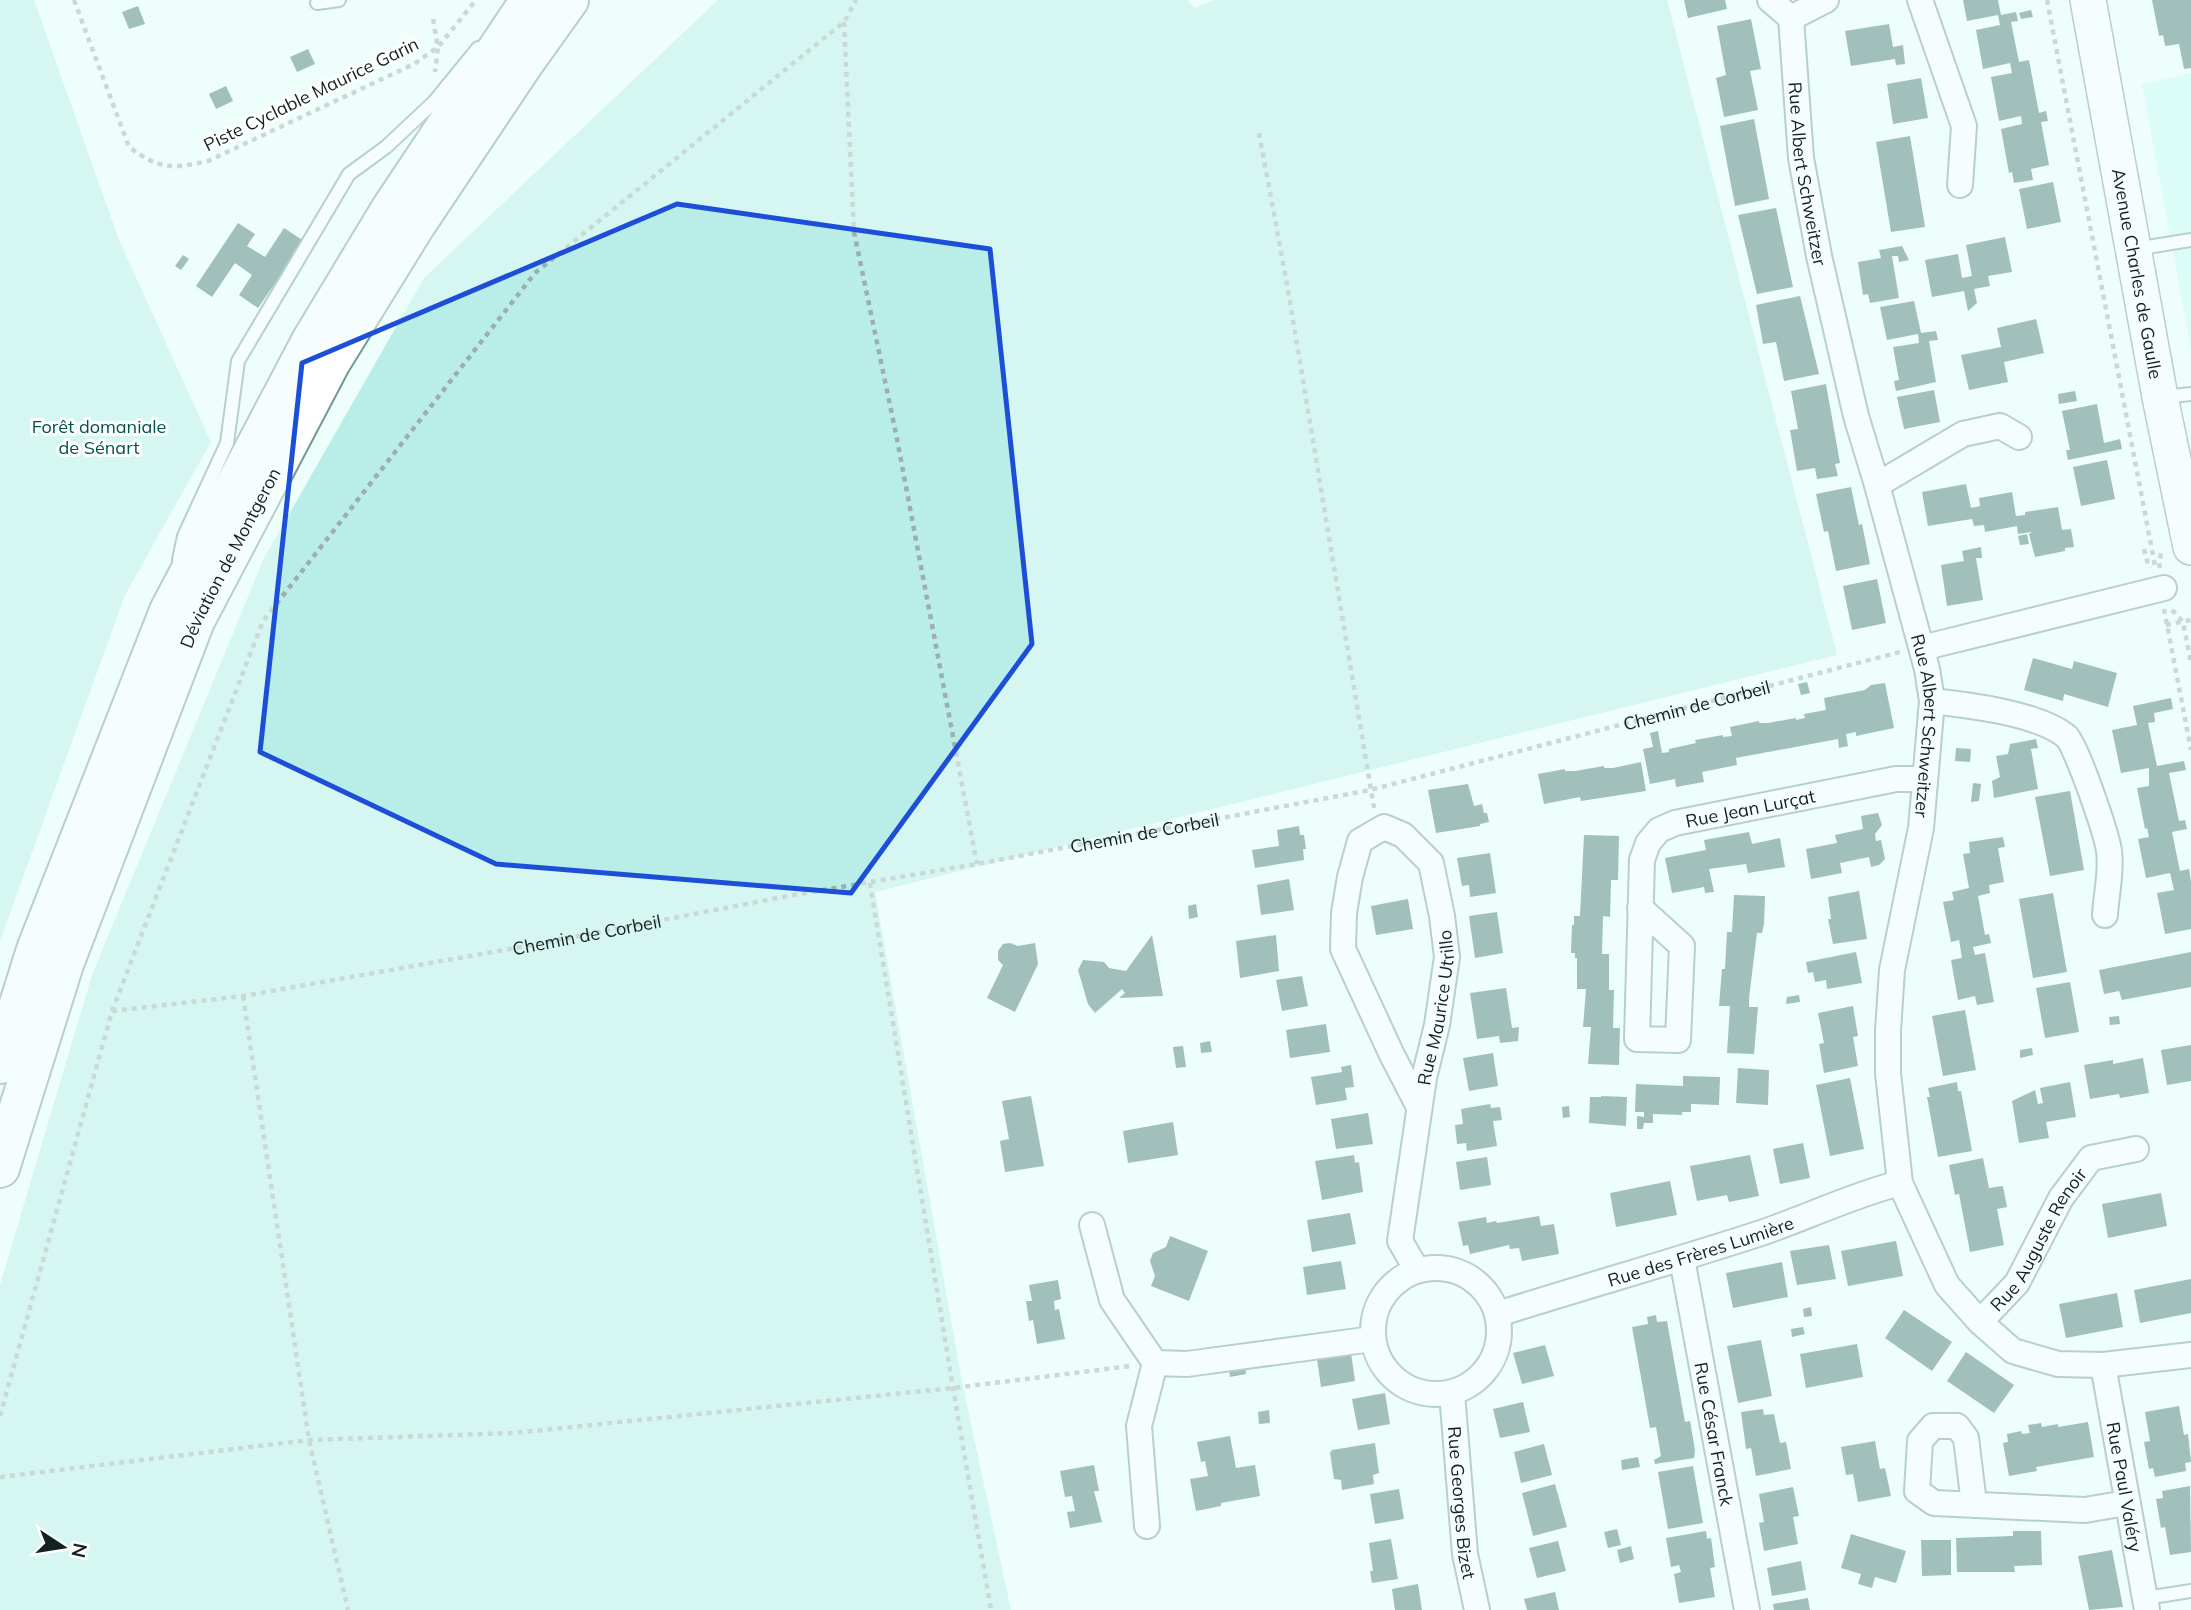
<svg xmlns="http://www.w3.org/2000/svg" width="2191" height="1610" viewBox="0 0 2191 1610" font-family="Mulish,sans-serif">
<rect width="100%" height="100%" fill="#eefefb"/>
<path fill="#c6faf2" d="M2191 73V350L2142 84Z"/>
<path fill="#b8eee7" d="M0 0H34L119 240 211 442 125 595 0 941Z
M718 0H1187L1195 8 1214 0H1667L1837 655 875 892 962 1382 1011 1610H0V1285L92 975 264 558 424 278Z"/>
<path fill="#437670" d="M1684 0H1725L1727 9 1688 18Z
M1963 0H1998L2001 15 2016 12 2018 21 2011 22 2019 62 2029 60 2039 113 2046 111 2048 121 2041 122 2049 165 2031 169 2033 180 2014 183 2012 172 2009 173 2001 129 2022 124 2021 116 1999 121 1991 77 2012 73 2010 63 1983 69 1976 30 2000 25 1998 15 1967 21Z
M2152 0H2191V68L2184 69 2179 44 2165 46 2163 35 2159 36Z
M138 6 145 24 129 29 122 12Z
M2031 10 2033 17 2021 19 2019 13Z
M1751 19 1761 69 1750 71 1758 110 1724 117 1716 78 1726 75 1717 26Z
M1889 24 1893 47 1903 45 1905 64 1896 65 1895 59 1851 66 1845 31Z
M308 49 315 64 297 72 290 57Z
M1921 78 1928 118 1893 124 1887 84Z
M226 86 233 101 216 109 209 94Z
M1754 119 1769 199 1735 206 1720 126Z
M1910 136 1925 227 1891 232 1876 142Z
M2053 182 2061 222 2027 229 2019 189Z
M1776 208 1793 287 1757 294 1738 215Z
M238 223 255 234 247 246 265 257 284 228 304 241 258 308 239 295 252 275 235 263 212 297 196 286Z
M2005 237 2012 272 1988 276 1990 286 1974 289 1977 303 1968 311 1964 291 1932 297 1925 260 1958 254 1962 278 1972 276 1966 245Z
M1902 246 1909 260 1899 262 1898 256H1892L1899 298 1870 303 1868 294 1863 295 1858 262 1881 258 1879 250Z
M183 255 189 259 181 270 175 266Z
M1800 296 1819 374 1784 381 1776 342 1763 344 1756 305Z
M1914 301 1921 333 1936 331 1938 340 1929 341 1936 382 1896 391 1894 381 1899 380 1893 347 1919 343 1918 334 1887 340 1880 307Z
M2036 319 2044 353 2004 362 2008 382 1969 390 1961 355 2001 347 1997 328Z
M1826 384 1840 463 1835 464 1838 476 1817 479 1815 468 1797 471 1790 430 1798 429 1791 391Z
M1934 390 1940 422 1904 429 1897 397Z
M2075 391 2077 401 2059 404 2058 394Z
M2097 404 2104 443 2120 439 2122 449 2068 460 2066 450H2070L2062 411Z
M2107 460 2115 499 2081 506 2073 467Z
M1966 484 1971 508 1980 506 1979 498 2012 492 2016 516 2025 515V512L2058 507 2062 530 2071 529 2074 547 2065 548V551L2035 557 2029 534 2032 532 2018 534 2017 526 1985 532 1984 525 1974 526 1972 519 1928 526 1922 492Z
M1851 487 1859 525 1862 524 1870 564 1836 571 1828 531 1824 532 1816 494Z
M2027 534 2029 544 2020 545 2018 536Z
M1981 547 1982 558H1976L1983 600 1947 606 1941 565 1964 561 1962 551Z
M1877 579 1886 623 1852 630 1843 586Z
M2033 658 2072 669 2074 661 2117 673 2108 707 2064 694 2063 701 2024 690Z
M1807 682 1810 693 1801 695 1798 684Z
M1885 683 1894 728 1856 736V732L1846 734 1848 746 1839 748 1838 739 1736 758 1737 765 1702 772 1704 782 1676 787 1675 779 1650 784 1643 749 1653 747 1650 733 1658 731 1662 753 1669 752V749L1696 743 1695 740 1723 735V737L1732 736 1730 727 1759 721V723H1768L1796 718V720L1805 718 1804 714 1826 710 1824 698 1865 690 1871 685Z
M2171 698 2173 709 2154 713 2155 722 2148 723 2157 766 2184 761 2186 770 2169 773 2179 821 2185 820 2187 829 2172 832 2180 871 2189 869 2191 882V929L2165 934 2157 893 2174 890 2170 873 2146 878 2138 839 2149 837 2147 828 2145 829 2137 788 2149 786V768L2121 773 2112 730 2137 725 2133 706Z
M2036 739 2038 748 2031 749 2038 789 1994 798 1992 781 2000 777 1996 756 2008 754 2010 744Z
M1956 748 1971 749 1970 762 1955 761Z
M1641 762 1646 791 1581 801 1580 797 1544 804 1538 774 1565 769V771H1575L1604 766V768H1613Z
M1973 783 1981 784 1979 801 1971 802Z
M1468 784 1474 806 1482 804 1484 813H1487L1489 822 1480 824V826L1436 833 1428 790Z
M2070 791 2084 870 2050 876 2035 797Z
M1878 813 1882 825 1875 834 1876 841 1881 840 1885 859 1879 865 1871 867 1869 857 1840 863 1842 873 1811 879 1806 849 1837 843 1835 835 1863 829 1861 816Z
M1299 826 1300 835H1304L1306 849H1303L1304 860 1255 868 1252 850 1279 846 1277 830Z
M1749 832 1752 844 1780 838 1785 867 1748 873 1746 864 1709 869 1714 892 1705 893 1704 887 1672 893 1665 858 1706 850 1704 840Z
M1584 835 1619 836 1618 880H1611L1610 917 1603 916 1602 954H1609V990H1614L1613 1028H1620L1619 1065 1588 1064 1591 1027H1583L1586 989H1577V958H1575V953H1571L1572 925H1574V916H1580Z
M2003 837 2005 847 1998 848 2004 882 1989 885 1990 893 1978 896 1985 935 1989 934 1991 943 1973 947 1975 955 1985 953 1994 1002 1977 1005 1975 996 1958 1000 1951 960 1962 958 1959 940 1951 942 1943 902 1954 900 1952 892 1969 888 1963 854 1970 853 1969 842Z
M1490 853 1496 893 1470 897 1469 885 1462 886 1457 858Z
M1289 879 1294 910 1261 915 1257 885Z
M1859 891 1867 939 1833 944 1828 919H1831L1828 897Z
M2053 893 2067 972 2033 978 2019 899Z
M1734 895 1765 896 1764 924 1762 933H1757L1749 998V1007H1758L1754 1054 1727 1053 1730 1006H1719L1722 969H1725L1727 932H1732Z
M1408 899 1413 929 1376 935 1371 906Z
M1196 904 1198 917 1189 919 1188 906Z
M1497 912 1503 953 1475 958 1469 916Z
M1152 935 1163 996 1119 998 1125 993 1122 989 1095 1013 1088 1004 1078 970 1083 960 1104 962 1109 968 1126 971Z
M1276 935 1279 971 1240 978 1236 941Z
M1010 943 1018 946 1035 943 1038 964 1015 1012 987 998 1003 965 998 960V951L1003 944Z
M1856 952 1862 983 1827 989 1826 980 1815 982 1813 972 1808 973 1806 962Z
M2191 952V987L2122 1000 2119 991 2104 994 2099 970Z
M1302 976 1308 1006 1282 1011 1276 980Z
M2070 982 2079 1032 2045 1038 2036 988Z
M1506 988 1512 1028 1519 1027 1518 1041 1500 1043 1499 1036 1477 1039 1470 993Z
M1799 995 1800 1002 1786 1004 1787 997Z
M1853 1006 1858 1036 1853 1037 1858 1066 1824 1073 1819 1044 1824 1043 1818 1013Z
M1965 1010 1976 1070 1943 1076 1932 1016Z
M2119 1016 2120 1024 2110 1025 2109 1017Z
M1326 1024 1330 1052 1290 1058 1286 1030Z
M1210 1041 1212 1052 1201 1053 1200 1043Z
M2191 1045V1081L2167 1085 2161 1050Z
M1183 1046 1186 1067 1176 1068 1173 1047Z
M2032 1048 2033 1055 2020 1058V1050Z
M1493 1053 1498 1086 1469 1091 1463 1058Z
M2143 1058 2149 1093 2120 1098 2119 1094 2090 1099 2084 1065 2113 1060V1064Z
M1351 1065 1354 1087 1345 1088 1347 1100 1316 1105 1311 1077 1342 1072 1341 1067Z
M1738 1068 1769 1070 1768 1105 1736 1103Z
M1683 1076 1720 1077 1719 1105 1691 1104V1112H1682V1115L1653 1114V1123H1644L1643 1129H1637V1116L1644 1117V1112H1635L1636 1084 1683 1086Z
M1850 1078 1864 1149 1830 1156 1816 1085Z
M1957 1082 1958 1091H1961L1972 1151 1938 1157 1927 1097H1930L1928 1088Z
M2070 1082 2076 1117 2046 1122 2049 1138 2019 1143 2012 1101 2035 1090 2038 1104 2043 1103 2040 1088Z
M1031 1096 1044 1166 1005 1172 1000 1141 1009 1139 1002 1101Z
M1601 1096 1627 1097 1626 1126 1589 1123 1590 1097H1601Z
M1490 1104 1491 1108 1500 1107 1502 1120 1493 1121 1497 1146 1467 1151 1466 1143 1457 1144 1455 1125 1463 1124 1461 1109Z
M1569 1106 1570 1117 1563 1118 1562 1107Z
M1368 1113 1373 1144 1336 1149 1331 1119Z
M1173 1122 1178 1155 1128 1163 1123 1131Z
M1803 1143 1810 1178 1780 1184 1773 1149Z
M1354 1155 1355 1163 1359 1162 1363 1192 1322 1200 1315 1161Z
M1750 1155 1759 1196 1729 1202 1727 1195 1697 1201 1690 1166Z
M1487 1157 1491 1185 1460 1190 1456 1162Z
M1983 1158 1989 1188 2003 1186 2007 1207 1997 1209 2004 1245 1970 1252 1959 1194 1955 1195 1949 1165Z
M1670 1181 1677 1215 1616 1227 1610 1193Z
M2161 1193 2167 1226 2108 1238 2102 1204Z
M1350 1213 1356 1244 1312 1252 1307 1220Z
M1539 1216 1541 1226 1554 1224 1559 1254 1522 1261 1519 1248 1510 1249 1509 1245 1470 1254 1468 1245 1463 1246 1458 1222 1486 1217 1487 1223 1496 1221 1497 1223Z
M1170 1236 1208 1251 1189 1301 1151 1286 1155 1276 1150 1261 1153 1253 1166 1247Z
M1896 1241 1903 1276 1848 1286 1841 1251Z
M1829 1245 1836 1279 1797 1285 1790 1251Z
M1341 1261 1346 1289 1307 1295 1303 1267Z
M1782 1262 1788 1297 1733 1308 1726 1273Z
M2191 1279V1313L2140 1323 2134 1290Z
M1058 1280 1061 1299 1054 1301 1055 1310 1059 1309 1065 1339 1037 1344 1033 1320 1029 1321 1026 1301H1032L1029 1285Z
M2117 1293 2123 1327 2066 1338 2059 1304Z
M1811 1307 1812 1316 1804 1317 1803 1309Z
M1904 1310 1952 1342 1932 1371 1885 1338Z
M1656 1315 1657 1322 1667 1321 1685 1422 1690 1421 1695 1450 1694 1458 1655 1464 1654 1460 1661 1456 1656 1427 1650 1428 1632 1327 1648 1324 1647 1317Z
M1803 1327 1805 1334 1792 1337 1791 1329Z
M1761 1340 1772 1396 1738 1403 1727 1346Z
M1857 1344 1863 1377 1806 1388 1800 1354Z
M1545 1345 1554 1376 1522 1384 1513 1353Z
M1966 1352 2014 1385 1994 1413 1947 1381Z
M1351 1353 1355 1381 1321 1387 1317 1359Z
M1244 1358 1246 1374 1230 1377 1228 1361Z
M1385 1393 1390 1424 1358 1430 1352 1399Z
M1523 1402 1530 1432 1500 1438 1493 1409Z
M2179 1406 2184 1435 2188 1434 2191 1462 2185 1463 2186 1471 2155 1477 2153 1468 2149 1469 2144 1442 2150 1441 2145 1412Z
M1763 1409 1764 1415 1774 1414 1780 1443 1786 1442 1791 1469 1756 1476 1751 1448 1746 1449 1741 1412Z
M1269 1410 1270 1423 1259 1424 1258 1412Z
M2088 1422 2094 1457 2036 1467 2037 1471 2009 1476 2003 1443 2008 1442 2007 1434 2021 1431 2022 1434 2030 1433 2028 1425 2041 1423 2042 1427 2058 1424V1427Z
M1230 1436 1236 1468 1255 1465 1260 1496 1221 1503V1506L1196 1511 1190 1479 1208 1476 1205 1461 1201 1462 1197 1442Z
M1875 1441 1880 1469 1885 1468 1891 1496 1858 1502 1853 1474 1846 1475 1841 1447Z
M1375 1443 1379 1473 1373 1475 1374 1484 1342 1490 1341 1480 1334 1479 1330 1453 1332 1450Z
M1544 1444 1552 1475 1521 1483 1514 1452Z
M1638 1457 1640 1467 1622 1470 1621 1460Z
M1094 1465 1099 1491H1094L1102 1522 1070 1528 1067 1512 1075 1511 1072 1496 1065 1497 1060 1471Z
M1693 1466 1703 1523 1668 1529 1658 1472Z
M1555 1484 1567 1527 1533 1536 1522 1493Z
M2190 1486 2191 1552 2170 1555 2165 1527 2161 1528 2156 1499 2163 1498 2162 1491Z
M1793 1487 1799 1516 1793 1517 1798 1544 1764 1551 1759 1523 1764 1522 1759 1494Z
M1399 1489 1404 1519 1375 1524 1370 1494Z
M1617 1529 1621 1545 1608 1548 1604 1532Z
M1706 1531 1707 1539 1711 1538 1715 1567 1710 1568 1715 1597 1679 1603 1674 1574 1681 1572 1679 1565 1671 1567 1666 1538Z
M2013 1531H2041L2042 1565 2014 1566 2015 1572H1957L1956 1538 2013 1536Z
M1851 1534 1906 1551 1896 1583 1875 1577 1872 1588 1858 1584 1861 1574 1841 1568Z
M1391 1539 1398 1579 1372 1583 1370 1571H1373L1369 1543Z
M1921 1540H1951V1575L1922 1576Z
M1558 1541 1566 1571 1537 1578 1529 1548Z
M1631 1546 1634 1559 1620 1563 1617 1550Z
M2112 1550 2123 1607 2089 1610 2078 1556Z
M1801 1561 1806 1590 1772 1596 1767 1568Z
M1418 1584 1422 1610H1395L1392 1589Z
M1555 1592 1559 1610H1527L1524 1599Z
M1808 1598 1810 1610H1774L1773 1604Z"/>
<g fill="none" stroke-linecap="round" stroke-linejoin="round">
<g stroke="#739994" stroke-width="16">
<path id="service" d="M317 3 339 0
M2135 249 2191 240
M2164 397 2191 394
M179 560 184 536 227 443 238 361 349 174 386 147 434 102 478 48
M2146 1598 2191 1591"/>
</g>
<g stroke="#739994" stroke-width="28">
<g id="minor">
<path d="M1770 0 1791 18"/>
<path id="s2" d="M1826 0 1791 18 1801 158 1819 256 1856 416 1877 485 1927 669 1932 701 1921 828 1892 970 1888 1031V1073L1900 1183 1947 1285 1980 1322 2013 1351 2058 1364 2103 1365 2191 1355"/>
<path d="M1920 0 1964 126 1960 185"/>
<path d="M1877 485 1963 434 2000 426 2019 437"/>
<path d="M1922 648 2164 588"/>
<path d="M1932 701C1968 705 2037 713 2066 736 2076 744 2107 835 2109 851 2112 871 2106 895 2105 915"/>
<path id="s3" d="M1640 908 1682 946 1678 1040 1637 1039 1642 860 1648 843 1659 830 1675 823 1896 779H1924"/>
<path d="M1092 1225 1112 1300 1155 1363 1139 1426 1147 1526"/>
<path id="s4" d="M1682 1259 1747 1610"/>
<circle cx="1436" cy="1331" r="63"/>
<path id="s5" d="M1417 1270 1400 1241 1424 1078 1437 1025 1447 957 1442 916 1431 863 1403 835 1384 827 1360 841 1350 877 1344 913 1343 949 1392 1055 1419 1107"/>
<path id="s6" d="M1498 1314C1586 1286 1676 1261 1764 1232 1810 1216 1853 1195 1900 1183"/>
<path id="s7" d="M1980 1322 2017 1283 2061 1198 2091 1158 2136 1149"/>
<path d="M1155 1363 1187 1364 1372 1339"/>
<path id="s8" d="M2103 1365 2147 1610"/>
<path id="s9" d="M1452 1393 1465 1554 1477 1610"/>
<path d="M1974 1504 1966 1438 1957 1426H1933L1920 1441 1917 1491 1934 1503 2085 1510 2126 1503"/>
</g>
</g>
<g stroke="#739994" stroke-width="38">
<g id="secondary">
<path id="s10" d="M2088 0 2160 397 2191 547"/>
</g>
</g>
<g stroke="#739994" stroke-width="42">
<g id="primary">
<path d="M0 1064 36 950 169 611 311 341 390 210 530 0"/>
<path id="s11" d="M0 1168 64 964 195 621 331 362 415 226 524 63 569 0"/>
</g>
</g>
<g stroke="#9eaeab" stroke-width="4.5" stroke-dasharray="5 5" stroke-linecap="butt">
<path d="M74 0 129 147C160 170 172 169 208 161L414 64 438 47 476 0"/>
<path d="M2047 0 2155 566"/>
<path d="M433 19 438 47 435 72"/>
<path d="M844 22 854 232 897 439 977 864"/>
<path d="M1259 133 1287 284 1374 808"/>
<path d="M2144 549 2148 564 2152 567"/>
<path d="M2160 568 2159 562 2162 550"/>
<path d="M2164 609 2191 750"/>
<path d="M2172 610 2183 622 2191 663"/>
<path d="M2166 625 2191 620"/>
<path d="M870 883 953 1388 991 1610"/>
<path d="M243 996 309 1440 348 1610"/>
<path id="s1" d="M112 1011 243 996 510 949 788 896 977 864 1370 790 1900 652"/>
<path d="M0 1416 112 1011 263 621 535 273 844 22 856 0"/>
<path d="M0 1477 309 1440 513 1433 953 1388 1131 1366"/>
</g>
<use href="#service" stroke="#fff" stroke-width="12"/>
<use href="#minor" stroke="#fff" stroke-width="24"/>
<use href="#secondary" stroke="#fff" stroke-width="35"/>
<use href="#primary" stroke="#fff" stroke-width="38"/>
</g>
<path d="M0 0H2191V1610H0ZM677 204 990 249 1032 644 851 893 496 864 260 752 302 363Z" fill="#eefefb" fill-opacity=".55" fill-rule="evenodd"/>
<path fill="none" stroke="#1d4ed8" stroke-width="5" stroke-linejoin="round" d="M677 204 990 249 1032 644 851 893 496 864 260 752 302 363Z"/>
<g text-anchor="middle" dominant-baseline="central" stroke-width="6" stroke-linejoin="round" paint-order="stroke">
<g font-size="18" fill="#132220" stroke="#fff">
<text transform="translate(311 94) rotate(-26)">Piste Cyclable Maurice Garin</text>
<text stroke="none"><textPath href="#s2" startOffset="196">Rue Albert Schweitzer</textPath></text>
<text stroke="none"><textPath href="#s10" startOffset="278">Avenue Charles de Gaulle</textPath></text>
<text stroke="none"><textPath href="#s11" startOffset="653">Déviation de Montgeron</textPath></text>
<text stroke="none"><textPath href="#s1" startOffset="1615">Chemin de Corbeil</textPath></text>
<text stroke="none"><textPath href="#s2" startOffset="763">Rue Albert Schweitzer</textPath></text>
<text stroke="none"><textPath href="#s3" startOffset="500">Rue Jean Lurçat</textPath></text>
<text stroke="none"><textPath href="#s1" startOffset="1048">Chemin de Corbeil</textPath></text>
<text stroke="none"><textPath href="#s1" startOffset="481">Chemin de Corbeil</textPath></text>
<text stroke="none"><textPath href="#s5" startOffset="270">Rue Maurice Utrillo</textPath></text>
<text stroke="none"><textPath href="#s7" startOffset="102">Rue Auguste Renoir</textPath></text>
<text stroke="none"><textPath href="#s6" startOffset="212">Rue des Frères Lumière</textPath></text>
<text stroke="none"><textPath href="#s4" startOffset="178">Rue César Franck</textPath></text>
<text stroke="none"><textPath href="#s8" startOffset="124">Rue Paul Valéry</textPath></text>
<text stroke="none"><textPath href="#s9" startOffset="110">Rue Georges Bizet</textPath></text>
</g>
<g font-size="18" fill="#00524c" stroke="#fff">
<text x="99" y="426">Forêt domaniale<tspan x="99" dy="21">de Sénart</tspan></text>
</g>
</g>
<g transform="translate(63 1547) rotate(102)" stroke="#ffffff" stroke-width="5" paint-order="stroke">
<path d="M0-5L12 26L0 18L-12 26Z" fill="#132220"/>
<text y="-10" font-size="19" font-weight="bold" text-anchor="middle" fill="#132220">N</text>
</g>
</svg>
